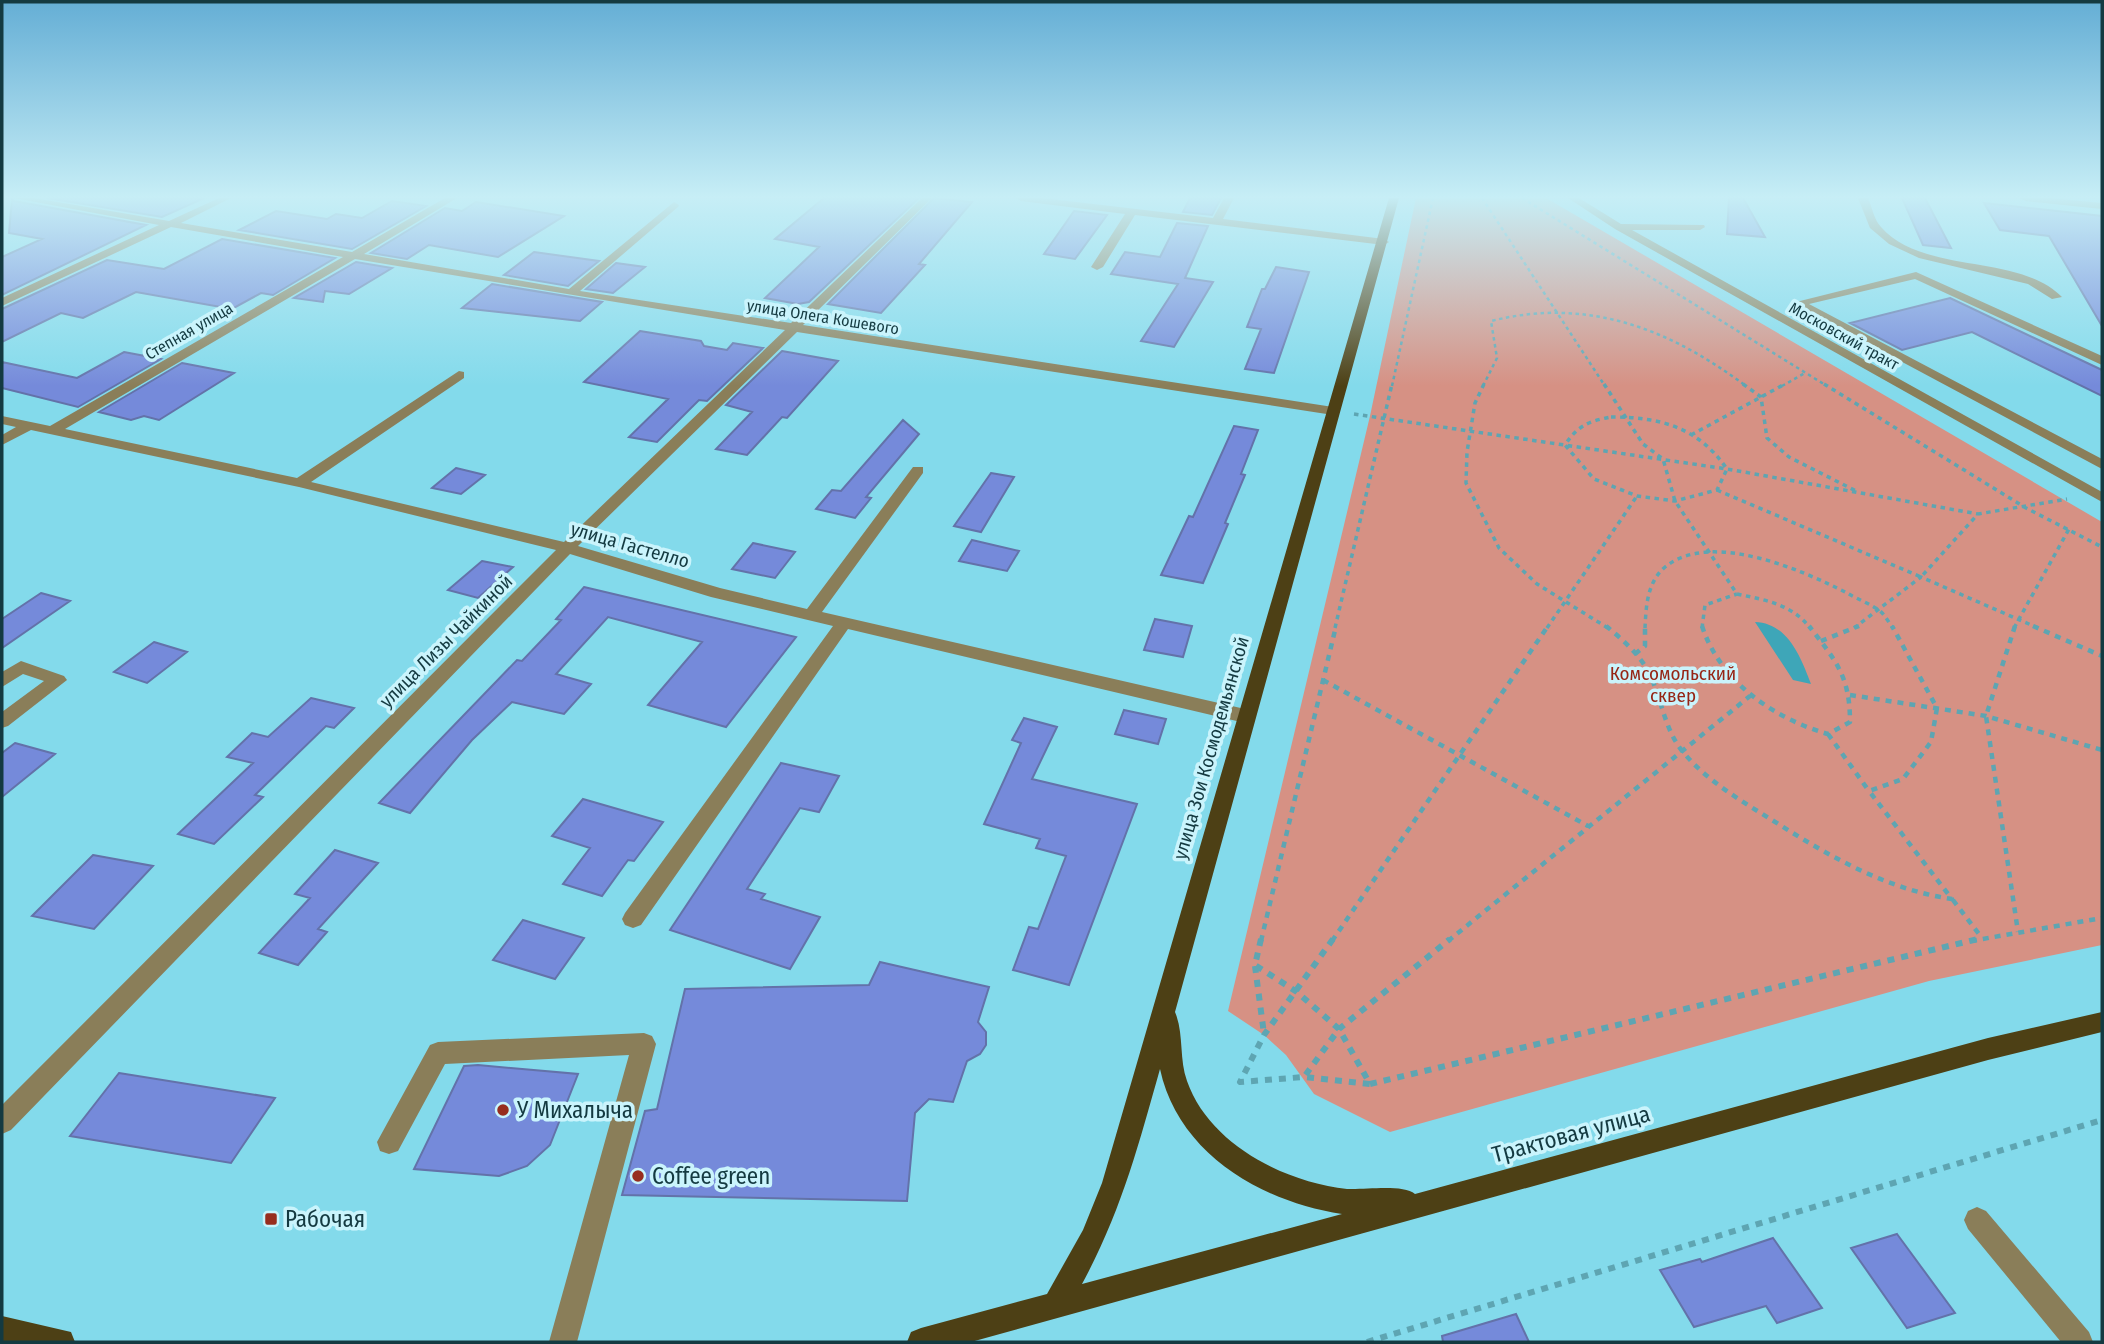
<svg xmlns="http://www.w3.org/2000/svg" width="2104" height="1344" viewBox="0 0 2104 1344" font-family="'Fira Sans Condensed',sans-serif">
<rect width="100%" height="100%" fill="#83daeb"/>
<path fill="#d69184" d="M1416 198H1546L2102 522V945L1929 981 1390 1132 1314 1094 1286 1055 1264 1035 1228 1011 1370 416Z"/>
<path fill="#3ea6b8" d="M1755 622C1788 623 1801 658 1811 684L1793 680Z"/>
<path fill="#758ada" stroke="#6372a9" stroke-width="2" d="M47 198H204L162 217Z
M824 198H919L809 302 798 304 765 298 819 247 775 239Z
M934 198 972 202 919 264 925 265 881 313 828 304Z
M1190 198H1221L1212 215 1183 212Z
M1729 198H1743L1765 237 1727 234Z
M1902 198H1925L1951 248 1923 245Z
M12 199 14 201 146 225 2 295V257L42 239 9 233Z
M392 201 426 206 352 249 239 230 276 211 327 219 336 214 362 218Z
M476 202 564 216 498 257 429 245 407 259 371 253 445 208 462 211Z
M1984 203 2102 216V326L2049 236 2000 230Z
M1074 211 1107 215 1075 259 1044 254Z
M1177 223 1208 226 1185 278 1213 282 1174 347 1141 341 1178 284 1111 274 1125 252 1160 257Z
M222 239 335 258 273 295 261 293 232 309 136 292 83 318 61 313 2 342V309L107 260 164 269Z
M534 252 599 261 568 286 504 275Z
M356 262 392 268 349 294 325 291 323 302 294 298Z
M616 263 645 267 613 293 586 289Z
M1276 267 1309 272 1274 373 1245 369 1261 329 1247 327 1262 289H1265Z
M492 284 602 302 580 321 462 308Z
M1950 298 2102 370V396L1972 332 1902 350 1850 323Z
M640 331 701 341 704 346 727 350 733 343 763 348 707 401 699 400 657 442 629 437 668 399 584 382Z
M782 351 838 361 787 418 782 417 747 455 716 449 752 412 726 405Z
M124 352 161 359 78 407 2 388V362L77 378Z
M182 363 234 373 159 420 144 416 131 420 99 412Z
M903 420 919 434 866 497 871 498 855 518 816 509 832 490 841 491Z
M1234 426 1258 430 1241 474 1245 475 1225 523 1228 524 1203 583 1161 575 1189 516 1193 517Z
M456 468 485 475 461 494 432 488Z
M991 473 1014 477 981 532 954 526Z
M972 540 1019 551 1007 571 959 561Z
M753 543 795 552 775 578 732 569Z
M482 561 513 567 478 598 448 590Z
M584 587 796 637 726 727 648 705 702 642 608 617 556 674 591 684 564 714 512 702 472 740 410 813 379 803 517 660 522 661 561 620 556 619Z
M41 593 70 601 2 648V619Z
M1155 619 1192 626 1183 657 1144 650Z
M154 642 187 652 147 683 114 672Z
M311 698 354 708 334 728 326 726 255 795 263 797 214 844 178 834 253 763 227 757 252 733 268 737Z
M1124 710 1166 719 1158 744 1115 734Z
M1024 718 1057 727 1032 779 1137 804 1069 985 1013 970 1029 927 1038 929 1066 856 1036 848 1040 839 984 824 1021 743 1012 740Z
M15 743 55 754 2 797V753Z
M781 763 839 776 819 812 800 808 747 889 765 894 761 899 820 917 790 969 670 930Z
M583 799 663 822 634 861 628 860 602 896 563 884 590 848 552 836Z
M335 850 378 863 318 929 327 932 298 965 259 953 310 898 295 894Z
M93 855 153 866 94 929 32 916Z
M523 920 584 938 555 979 493 960Z
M880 962 989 987 978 1022 986 1032V1045L980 1054 967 1061 953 1102 929 1099 915 1113 907 1201 622 1195 645 1111 657 1109 685 989 869 985Z
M478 1065 578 1074 550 1145 527 1166 499 1176 414 1169 464 1066Z
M119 1073 275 1098 231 1163 70 1136Z
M1897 1234 1955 1313 1907 1328 1851 1248Z
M1773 1238 1822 1308 1777 1323 1766 1306 1694 1327 1660 1270 1700 1259 1702 1262Z
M1516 1314 1529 1342H1443L1442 1336Z"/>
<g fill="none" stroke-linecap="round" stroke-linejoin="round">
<path stroke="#5ea5b2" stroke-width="2.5" stroke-dasharray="3.5 3.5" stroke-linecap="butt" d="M1482 198 1605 386
M1522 198 1827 386
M1392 386 1433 198
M1483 386 1497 358 1491 321C1587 297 1668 328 1746 386
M1782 386 1805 373"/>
<path stroke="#5ea5b2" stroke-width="3.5" stroke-dasharray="4.5 4.5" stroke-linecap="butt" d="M1484 384 1475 403 1467 452 1466 483 1499 548 1537 584 1608 628
M1604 384 1643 444 1663 459 1675 501 1737 594
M1743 384 1761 397 1767 438 1789 457 1858 492
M1824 384 2026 508 2102 547
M1354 414 1727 469 1978 514
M1611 417C1660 417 1698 427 1727 469L1717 490 1675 501 1637 496 1594 479 1565 445C1577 426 1589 421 1611 417Z
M1691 435 1785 384
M1717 490 1921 577 1978 514 2067 499
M1737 594C1765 600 1792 604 1810 628
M1335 628 1392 384
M1547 628 1637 496
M1645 628C1646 607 1647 583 1664 568 1709 529 1802 570 1847 593 1857 599 1871 604 1880 611 1885 615 1889 623 1893 628
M1702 628 1705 605 1737 594
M1854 628 1921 577 2038 628
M2014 628 2069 529"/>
<path stroke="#5ea5b2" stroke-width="4.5" stroke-dasharray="6 6" stroke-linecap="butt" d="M1606 626C1621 638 1641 656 1649 673 1662 699 1664 729 1683 752 1707 781 1740 800 1772 820 1829 856 1885 889 1952 899L1869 791 1903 779 1931 742 1937 708 1892 626
M1702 626C1720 682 1775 719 1828 734L1850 722C1850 676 1836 661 1809 626
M2015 626 1986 716 2018 932
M2033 626 2102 656
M1821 641 1859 626
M1635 654 1645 646V626
M1323 680 1588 826
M1850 695 1986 716 2102 750
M1828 734 1869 791
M1953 900 1982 938
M1261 941 1336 626
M1332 941 1548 626
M1448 941 1750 696
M1971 941 2102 918"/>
<path stroke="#5ea5b2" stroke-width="6" stroke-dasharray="7 7" stroke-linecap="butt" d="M1261 939 1255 965 1297 992 1339 1029 1370 1084 1304 1077
M1333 939 1264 1035 1240 1082 1304 1077 1339 1029 1450 939
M1255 966 1264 1034
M1370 1084 1978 939
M1367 1342 2102 1120"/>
<path fill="#8a7e59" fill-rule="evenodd" d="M14 198H34L169 221 219 198H231L181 223 352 252 445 198H457L364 254 569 289 674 202 679 205 678 207 580 291 791 323 922 198H932L803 325 1333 407 1340 411 1333 415 797 332 578 546 720 588 807 609 913 467H923V473L822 612 1245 709 1251 711 1254 716 1251 721 1245 723 848 629 641 925 633 928 625 925 622 919 625 913 833 626 711 597 570 554 11 1130 2 1134V1105L556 550 299 487 31 430 2 445V435L16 427 2 424V416L50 426 343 257 171 227 2 306V298L159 225ZM355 259 785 330 564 542 311 482 464 378V372L459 371 297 478 65 429Z
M1016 198H1042L1213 218 1224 198H1234L1223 219 1384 239 1389 242 1384 245 1135 215 1103 267 1097 270 1091 267 1125 214 1021 201Z
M1568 198H1579L1621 224 1704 225 1705 227 1700 230H1632L2102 492V502L1615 229Z
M1858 198H1868C1872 207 1874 220 1881 227 1923 275 2019 253 2062 297L2052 299 2028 284 1919 258 1889 244 1870 228Z
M2020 198H2050L2102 203V209L2025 201Z
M1916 272 2102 356V365L1915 279 1809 304 2102 459V469L1792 303Z
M21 661 64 676 67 680 8 726 2 728V712L44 681 23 674 2 687V672Z
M644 1033 652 1036 656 1044 577 1342H549L629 1055 445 1064 398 1151 389 1154 380 1151 377 1142 430 1045 438 1042Z
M1977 1207 1986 1211 2089 1332 2093 1342H2061L1968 1229 1964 1220 1968 1211Z"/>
<path fill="#4d4015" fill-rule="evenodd" d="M1389 198H1399L1175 1012C1184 1033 1179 1059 1187 1081 1209 1144 1284 1182 1347 1189 1365 1190 1403 1184 1415 1194L1988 1038 2102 1012V1032L1988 1060 971 1342H907L911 1332 921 1328 1047 1294 1083 1230 1102 1183ZM1160 1069C1178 1153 1261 1202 1342 1214L1082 1284C1121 1212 1138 1147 1160 1069Z
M2 1316 71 1332 75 1342H2Z"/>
</g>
<linearGradient id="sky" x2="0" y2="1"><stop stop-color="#64aed5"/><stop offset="0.51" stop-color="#c7eef6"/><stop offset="1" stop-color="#c7eef6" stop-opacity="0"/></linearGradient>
<rect width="2104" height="386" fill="url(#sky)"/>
<g fill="#972d1e" stroke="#caf4fc" stroke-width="2.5">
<circle cx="503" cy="1110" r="7"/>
<circle cx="638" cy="1176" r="7"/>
<rect x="264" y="1212" width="14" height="14" rx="3.5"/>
</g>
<g text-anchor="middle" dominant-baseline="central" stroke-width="7" stroke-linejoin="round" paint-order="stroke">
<g font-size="16" fill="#143a41" stroke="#caf4fc">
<text transform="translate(823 317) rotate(9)">улица Олега Кошевого</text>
<text transform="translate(189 331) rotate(-30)">Степная улица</text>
<text transform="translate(1844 336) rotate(29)">Московский тракт</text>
</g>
<g font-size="19" fill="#143a41" stroke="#caf4fc">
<text transform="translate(630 545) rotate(16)">улица Гастелло</text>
<text transform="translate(446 641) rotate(-45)">улица Лизы Чайкиной</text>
<text transform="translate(1211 748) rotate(-74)">улица Зои Космодемьянской</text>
</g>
<g font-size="19" fill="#962515" stroke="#caf4fc">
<text x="1673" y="673">Комсомольский<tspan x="1673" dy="22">сквер</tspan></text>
</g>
<g font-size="23" fill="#143a41" stroke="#caf4fc" text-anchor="start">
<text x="517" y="1110">У Михалыча</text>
<text x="652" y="1176">Coffee green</text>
<text x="285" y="1219">Рабочая</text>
</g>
<g font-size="23" fill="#143a41" stroke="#caf4fc">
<text transform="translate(1571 1134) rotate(-15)">Трактовая улица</text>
</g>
</g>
<rect width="2104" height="1344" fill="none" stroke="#143a41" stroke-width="7"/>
</svg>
